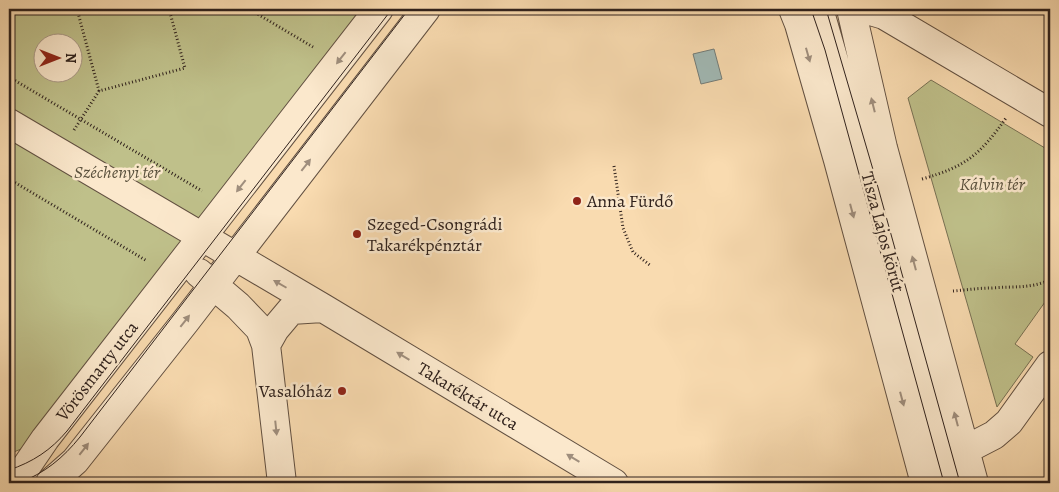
<svg xmlns="http://www.w3.org/2000/svg" width="1059" height="492" viewBox="0 0 1059 492" font-family="Alegreya,serif">
<rect width="100%" height="100%" fill="#f9dbb0"/>
<filter id="stains"><feTurbulence type="fractalNoise" baseFrequency=".004" numOctaves="4"/><feColorMatrix values="0 0 0 0 .2 0 0 0 0 .09 0 0 0 0 .02 0 0 0 .5 -.17"/></filter>
<radialGradient id="worn" r=".72"><stop offset=".6" stop-color="#630" stop-opacity="0"/><stop offset="1" stop-color="#630" stop-opacity=".3"/></radialGradient>
<path fill="#bfc08a" stroke="#777053" fill-rule="evenodd" d="M9 9H353L370 19 45 439 9 454ZM42 42H72V72H42Z
M931 80 1050 151V295L1015 344 1033 357 997 407 908 98Z"/>
<path fill="#a1b9b5" stroke="#737c78" d="M714 49 722 79 701 84 693 54Z"/>
<g fill="none" stroke-linecap="round" stroke-linejoin="round">
<g stroke="#625041" stroke-width="30">
<path id="minor" d="M793 9 799 24 838 160 925 483
M819 9 861 154 951 483
M851 9 883 148 974 483
M864 9 884 15 1050 113
M9 123 323 308 614 483
M199 273 238 306 260 329 266 345 282 483
M266 345 275 329 291 310 323 308
M948 455 965 450 994 435 1009 422 1050 365
M15 483 45 439 379 9
M50 483 75 461 185 322 426 9"/>
</g>
<path stroke="#2f211c" stroke-width="3" stroke-dasharray="1 2.5" stroke-linecap="butt" d="M77 9 99 91
M249 9 313 47
M9 77 202 191
M74 130 99 91 185 68 169 9
M614 166 623 228 633 252 651 266
M9 179 147 261
M922 179C965 167 980 155 1006 118
M953 291C966 290 979 288 992 288 1014 286 1029 289 1050 280"/>
<use href="#minor" stroke="#fbe8cc" stroke-width="28"/>
<path stroke="#2f211c" stroke-width="1" d="M811 9 825 50 944 483
M826 9 874 173 960 483
M9 470C33 462 51 450 67 431L392 9
M19 483C45 473 63 458 80 437L409 9"/>
</g>
<defs><path id="oneway-solid" d="M-6-.8H1V-3.2L6.5 0L1 3.2V.8H-6Z" transform="scale(1.25)"/></defs>
<g fill="#9f8e7d">
<use href="#oneway-solid" transform="translate(808 55) rotate(74)"/>
<use href="#oneway-solid" transform="translate(341 58) rotate(128)"/>
<use href="#oneway-solid" transform="translate(873 105) rotate(-104)"/>
<use href="#oneway-solid" transform="translate(306 165) rotate(-52)"/>
<use href="#oneway-solid" transform="translate(241 186) rotate(128)"/>
<use href="#oneway-solid" transform="translate(852 211) rotate(75)"/>
<use href="#oneway-solid" transform="translate(914 263) rotate(-105)"/>
<use href="#oneway-solid" transform="translate(280 284) rotate(-150)"/>
<use href="#oneway-solid" transform="translate(185 321) rotate(-52)"/>
<use href="#oneway-solid" transform="translate(403 356) rotate(-149)"/>
<use href="#oneway-solid" transform="translate(902 399) rotate(75)"/>
<use href="#oneway-solid" transform="translate(956 419) rotate(-105)"/>
<use href="#oneway-solid" transform="translate(276 428) rotate(84)"/>
<use href="#oneway-solid" transform="translate(84 449) rotate(-52)"/>
<use href="#oneway-solid" transform="translate(573 458) rotate(-149)"/>
</g>
<g fill="#8f2418" stroke="#fbe8cc" stroke-width="2">
<circle cx="577" cy="201" r="5"/>
<circle cx="357" cy="234" r="5"/>
<circle cx="342" cy="391" r="5"/>
</g>
<g text-anchor="middle" dominant-baseline="central" stroke-width="5" stroke-linejoin="round" paint-order="stroke">
<g font-size="18" font-style="italic" fill="#5a513d" stroke="#fbe8cc">
<text x="117" y="172">Széchenyi tér</text>
<text x="992" y="184">Kálvin tér</text>
</g>
<g font-size="18" fill="#2f211c" stroke="#fbe8cc" text-anchor="start">
<text x="587" y="201">Anna Fürdő</text>
<text x="367" y="224">Szeged-Csongrádi<tspan x="367" dy="21">Takarékpénztár</tspan></text>
<text x="332" y="391" text-anchor="end">Vasalóház</text>
</g>
<g font-size="18" fill="#2f211c" stroke="#fbe8cc">
<text transform="translate(883 232) rotate(75)">Tisza Lajos körút</text>
<text transform="translate(97 371) rotate(-52)">Vörösmarty utca</text>
<text transform="translate(468 396) rotate(31)">Takaréktár utca</text>
</g>
</g>
<rect width="1059" height="492" fill="none" stroke="#f9dbb0" stroke-width="30"/>
<rect x="10" y="10" width="1039" height="472" fill="none" stroke="#2f211c" stroke-width="2.5"/>
<rect x="15" y="15" width="1029" height="462" fill="none" stroke="#2f211c"/>
<g transform="translate(58 58) rotate(90)"><circle r="24" fill="#fbe8cc" stroke="#a99886"/>
<path d="M0-4L9 19L0 12L-9 19Z" fill="#8f2418"/>
<text y="-8" font-size="14" font-weight="bold" text-anchor="middle" fill="#2f211c">N</text>
</g>
<rect width="100%" height="100%" filter="url(#stains)"/>
<rect width="100%" height="100%" fill="url(#worn)"/>
</svg>
